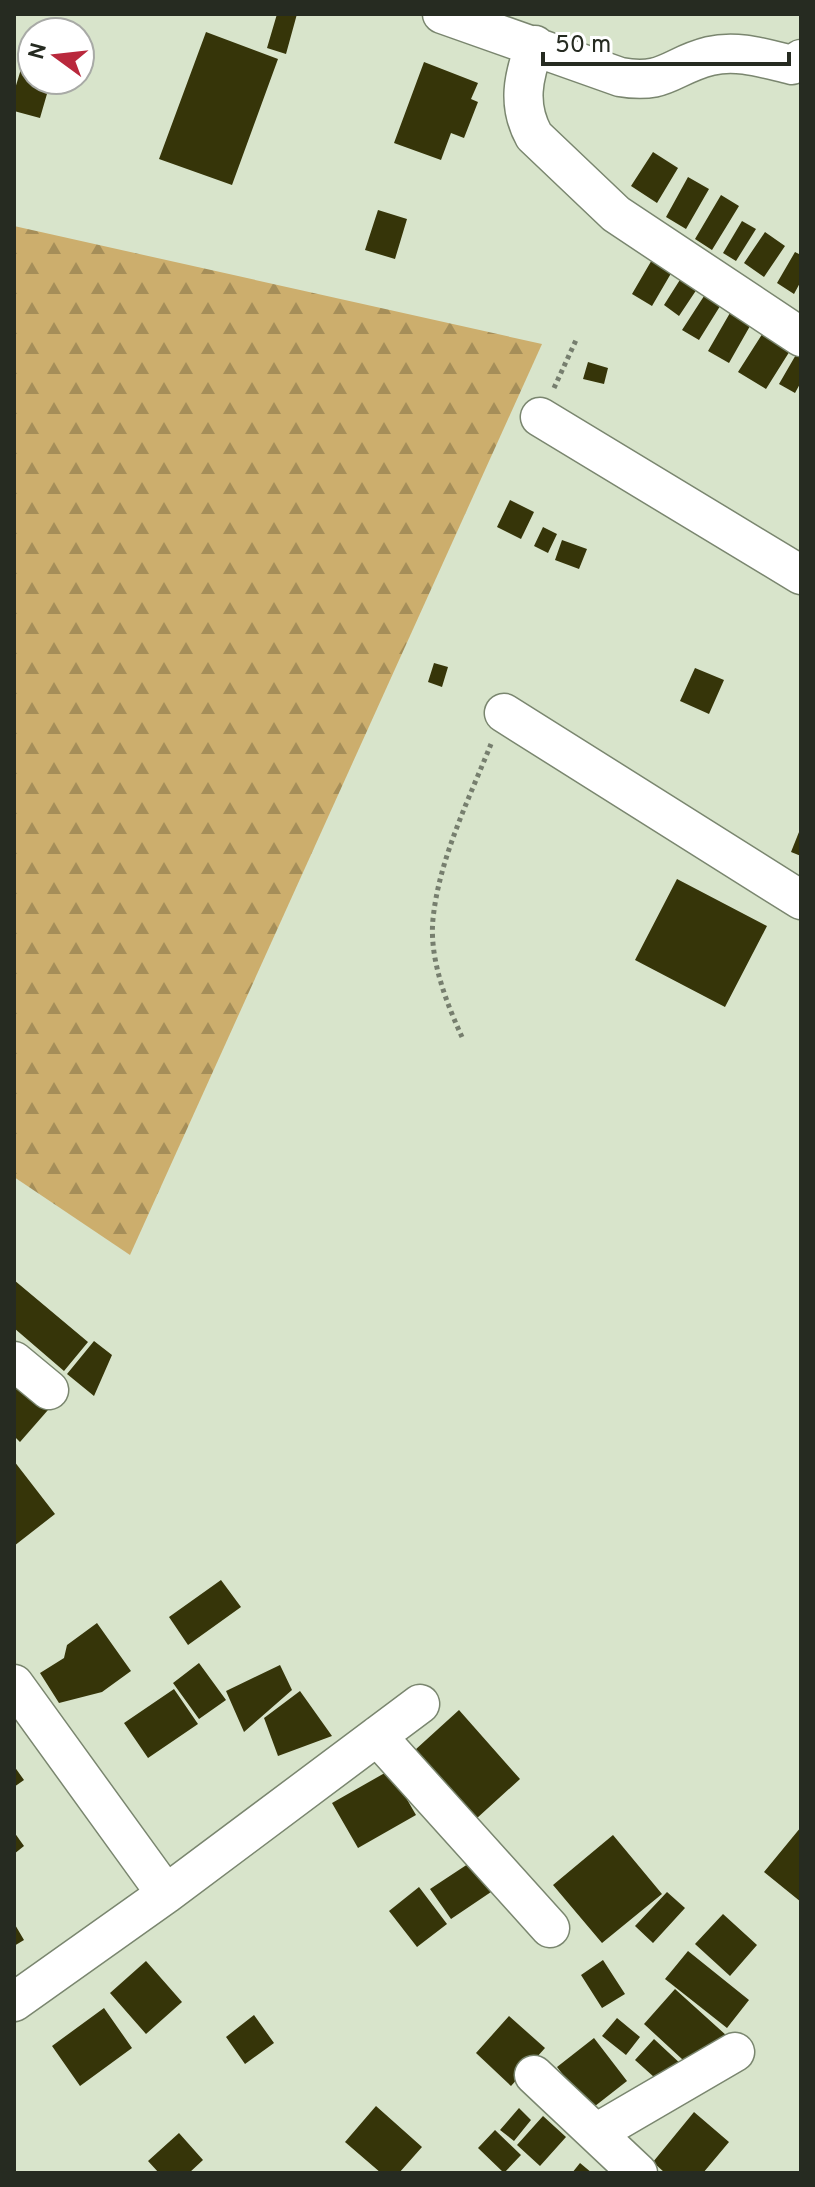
<svg xmlns="http://www.w3.org/2000/svg" width="815" height="2187" viewBox="0 0 815 2187" font-family="Overpass,sans-serif">
<defs>
<pattern id="forest-firs" width="22" height="20" patternUnits="userSpaceOnUse" patternTransform="scale(2)"><rect width="22" height="20" fill="#ccae6d"/><path d="M5 1l3.5 6h-7zM16 11l3.5 6h-7z" fill="#a58e59"/></pattern>
</defs>
<rect width="100%" height="100%" fill="#d8e4cb"/>
<path fill="url(#forest-firs)" d="M14 226 542 344 130 1255 14 1177Z"/>
<path fill="#363509" d="M277 14H297L286 54 267 48Z
M206 32 278 59 232 185 159 159Z
M32 33V80H51L40 118 14 111V92Z
M424 62 478 83 471 99 478 102 464 138 451 133 441 160 394 143Z
M653 152 678 168 657 203 631 186Z
M688 177 709 189 686 229 666 217Z
M721 195 739 206 712 250 695 239Z
M378 210 407 219 395 259 365 250Z
M742 221 756 229 736 261 723 253Z
M765 232 785 246 764 277 744 263Z
M795 252 801 255V281L794 294 777 283Z
M653 258 673 270 652 306 632 294Z
M683 275 699 286 679 316 664 305Z
M706 293 722 303 699 340 682 330Z
M734 306 754 319 729 363 708 351Z
M766 328 793 346 766 389 738 372Z
M801 346V382L795 393 779 384Z
M588 362 608 368 604 384 583 379Z
M510 500 534 512 521 539 497 527Z
M543 527 557 534 548 553 534 546Z
M562 540 587 549 579 569 555 560Z
M434 663 448 667 442 687 428 682Z
M695 668 724 680 709 714 680 701Z
M801 827V856L791 852Z
M677 879 767 926 725 1007 635 960Z
M14 1280 88 1342 64 1371 14 1328Z
M94 1341 112 1355 94 1396 67 1374Z
M14 1381 48 1410 20 1442 14 1436Z
M14 1461 55 1514 14 1546Z
M221 1580 241 1607 188 1645 169 1617Z
M97 1623 131 1671 102 1692 59 1703 40 1673 64 1658 67 1645Z
M199 1663 226 1700 199 1719 173 1683Z
M280 1665 292 1690 244 1732 226 1691Z
M174 1689 198 1724 148 1758 124 1723Z
M300 1691 332 1736 278 1756 264 1718Z
M459 1710 520 1779 476 1819 415 1750Z
M14 1766 24 1780 14 1787Z
M390 1770 416 1815 358 1848 332 1803Z
M801 1827V1902L764 1872Z
M14 1832 24 1846 14 1854Z
M613 1835 662 1894 602 1943 553 1885Z
M471 1862 491 1892 451 1919 430 1889Z
M419 1887 447 1924 417 1947 389 1911Z
M667 1892 685 1908 653 1943 635 1926Z
M723 1914 757 1945 730 1976 695 1944Z
M14 1923 24 1940 14 1946Z
M688 1951 749 2000 727 2028 665 1979Z
M603 1960 625 1994 602 2008 581 1975Z
M146 1961 182 2002 146 2034 110 1993Z
M675 1989 727 2036 695 2071 644 2024Z
M104 2008 132 2048 80 2086 52 2046Z
M254 2015 274 2043 245 2064 226 2037Z
M509 2016 545 2048 511 2086 476 2053Z
M617 2018 640 2037 626 2055 602 2036Z
M594 2038 627 2081 590 2110 557 2067Z
M654 2039 683 2066 664 2086 635 2060Z
M376 2106 422 2147 399 2173H381L345 2142Z
M519 2108 531 2120 514 2141 500 2130Z
M694 2112 729 2142 703 2173H665L653 2162Z
M543 2116 566 2137 540 2166 517 2145Z
M495 2130 521 2155 504 2173 478 2148Z
M179 2133 203 2160 189 2173H159L148 2161Z
M580 2163 592 2173H572Z"/>
<g fill="none" stroke-linecap="round" stroke-linejoin="round">
<g stroke="#7a866f" stroke-width="41">
<path id="minor" d="M442 14 620 77C666 85 670 66 710 56 738 49 766 59 792 65L801 59
M535 45C523 77 517 105 534 136L616 214 801 337
M540 417 801 575
M504 713 801 900
M14 1361 49 1390
M14 1684 166 1894
M377 1736 550 1928
M14 2002 166 1894 420 1704
M534 2075 638 2173
M596 2133 735 2052"/>
</g>
<path stroke="#767e6e" stroke-width="5" stroke-dasharray="4 4" stroke-linecap="butt" d="M554 388 577 338
M462 1037C446 1002 429 958 433 919 439 859 469 799 491 744"/>
<use href="#minor" stroke="#fff" stroke-width="38"/>
</g>
<rect width="815" height="2187" fill="none" stroke="#262b21" stroke-width="32"/>
<g transform="translate(56 56) rotate(285)"><circle r="38" fill="#ffffff" stroke="#a8aaa6" stroke-width="2"/>
<path d="M0-6L14 30L0 20L-14 30Z" fill="#b9283c"/>
<text y="-12" font-size="22" font-weight="bold" text-anchor="middle" fill="#262b21">N</text>
</g>
<path d="M543 52v12h246v-12" fill="none" stroke="#262b21" stroke-width="4"/>
<text x="555" y="52" font-size="24" fill="#262b21" stroke="#ffffff" stroke-width="6" paint-order="stroke">50 m</text>
</svg>
